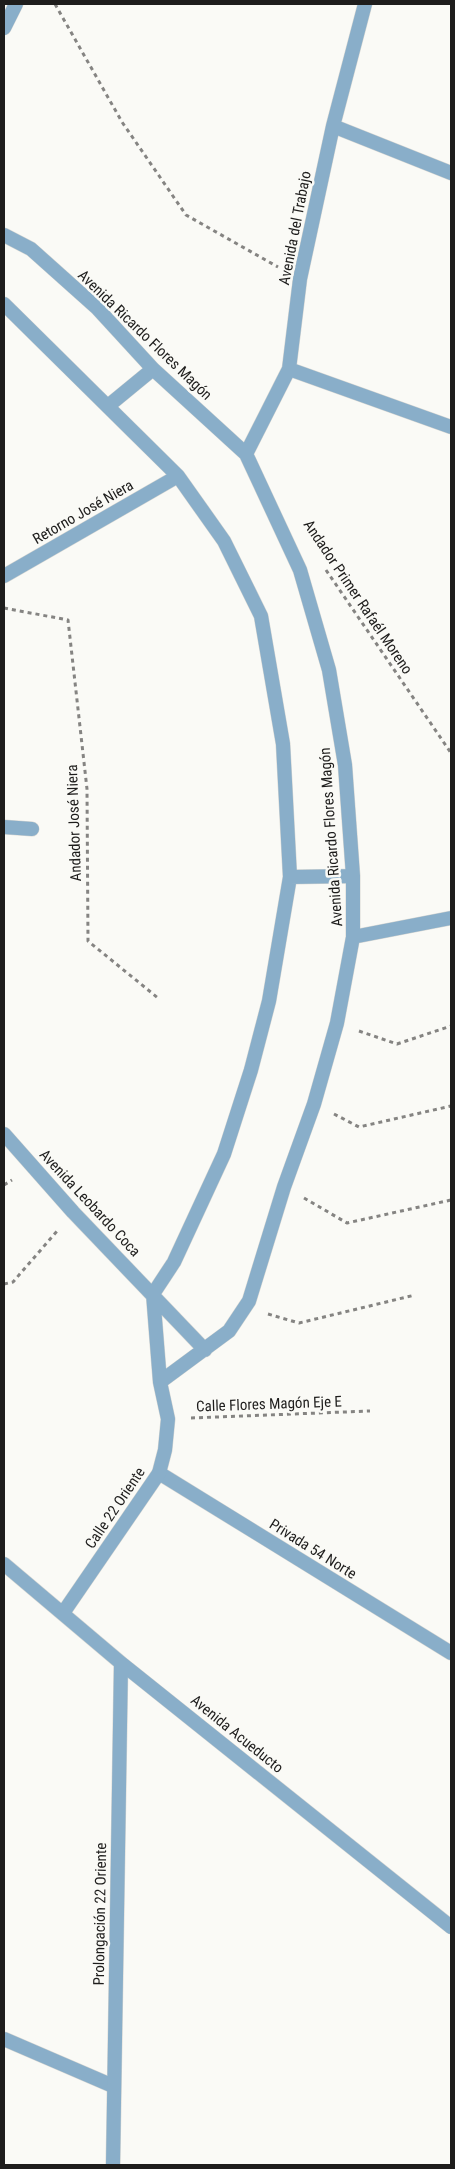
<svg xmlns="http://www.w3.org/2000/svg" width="455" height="2169" viewBox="0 0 455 2169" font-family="'Roboto Condensed',sans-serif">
<rect width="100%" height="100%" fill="#fafaf6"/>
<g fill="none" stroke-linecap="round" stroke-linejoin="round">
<g stroke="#d7d7d3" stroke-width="15">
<path id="service" d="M159 1473 451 1653
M4 2039 113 2086"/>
</g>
<g stroke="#d7d7d3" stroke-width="15">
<path id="minor" d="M4 28 16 4
M333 126 451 173
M4 235 31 249 97 308 153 369 246 454 300 570 329 670 345 765 353 876V937L337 1023 314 1104 284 1187 249 1301 229 1331 160 1382
M4 304 178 476 224 541 261 616 283 744 290 877 269 1001 251 1070 224 1154 174 1262 153 1294
M289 369 451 427
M108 406 153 369
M246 454 289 369 300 279 333 126 365 4
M4 576 178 476
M4 827 32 829
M290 877 353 876
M353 937 451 918
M4 1134 73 1212 205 1350
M4 1564 121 1663 451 1927
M63 1613 159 1473 165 1450 168 1419 160 1382 153 1294
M113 2165 121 1663"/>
</g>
<path stroke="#858482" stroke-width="3" stroke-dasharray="4 4" stroke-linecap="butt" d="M55 4 122 122 186 215 278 267
M326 570 451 753
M4 608 68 620 87 789 88 941 158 998
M359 1031 397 1044 451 1026
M334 1114 359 1127 451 1106
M4 1185 12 1180
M304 1198 347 1223 451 1200
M4 1284 13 1282 58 1230
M268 1314 299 1323 415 1295
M191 1418 370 1411"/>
<use href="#service" stroke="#89aec9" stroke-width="14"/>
<use href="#minor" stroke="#89aec9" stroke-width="14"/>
</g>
<g text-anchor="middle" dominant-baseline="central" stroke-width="5" stroke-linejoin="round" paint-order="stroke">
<g font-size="15" fill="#1e1d1c" stroke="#fafaf6">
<text transform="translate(295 228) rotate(-79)">Avenida del Trabajo</text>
<text transform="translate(145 335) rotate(44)">Avenida Ricardo Flores Magón</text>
<text transform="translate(83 512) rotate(-30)">Retorno José Niera</text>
<text transform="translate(358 597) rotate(56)">Andador Primer Rafaél Moreno</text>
<text transform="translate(74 823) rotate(-92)">Andador José Niera</text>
<text transform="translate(331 837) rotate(-94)">Avenida Ricardo Flores Magón</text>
<text transform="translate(90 1203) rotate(47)">Avenida Leobardo Coca</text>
<text transform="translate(269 1404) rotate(-2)">Calle Flores Magón Eje E</text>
<text transform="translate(115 1508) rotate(-56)">Calle 22 Oriente</text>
<text transform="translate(313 1549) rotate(32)">Privada 54 Norte</text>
<text transform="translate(237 1734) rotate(39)">Avenida Acueducto</text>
<text transform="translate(100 1914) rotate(-89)">Prolongación 22 Oriente</text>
</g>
</g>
<rect width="455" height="2169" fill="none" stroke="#1e1d1c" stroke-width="10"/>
</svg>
